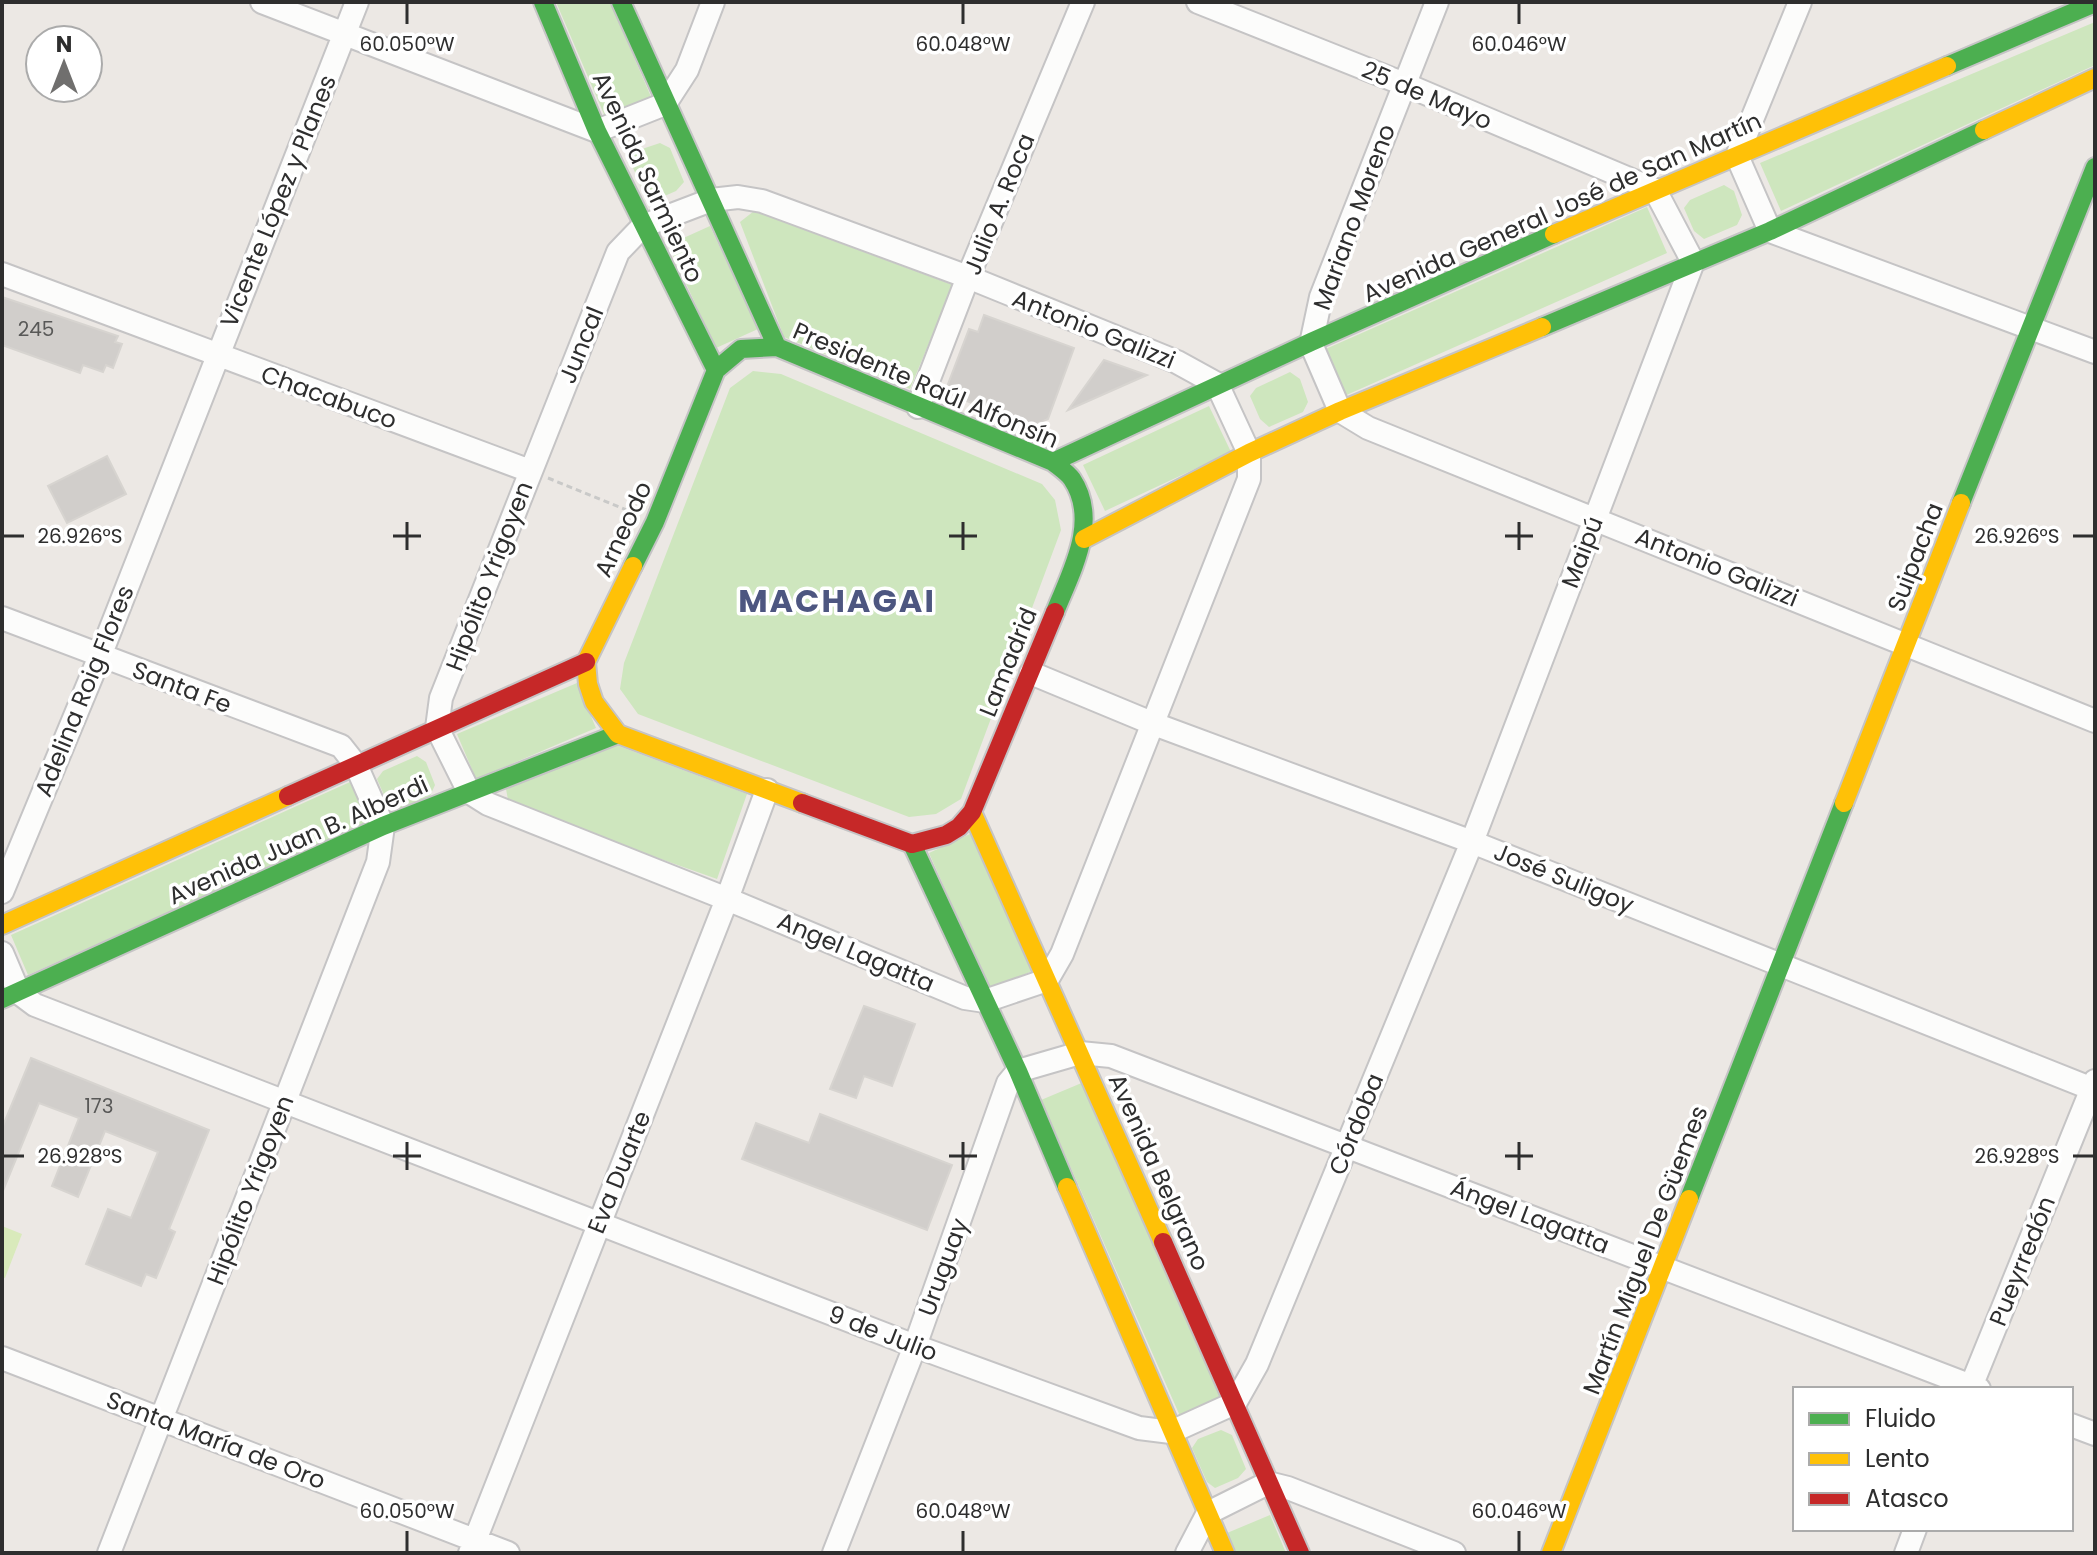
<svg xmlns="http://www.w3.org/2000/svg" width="2097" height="1555" viewBox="0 0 2097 1555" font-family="Poppins,sans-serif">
<rect width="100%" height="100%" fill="#ece8e4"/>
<path fill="#cee6be" d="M556 2H610L652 99 606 119Z
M2095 22V65L1781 211 1760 163Z
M660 143 670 148 684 182 676 191 653 201 645 195 630 161 636 151Z
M1724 185 1734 191 1742 215 1737 225 1704 239 1694 231 1684 208 1690 200Z
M1647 207 1667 253 1342 397 1321 351Z
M754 211 953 285 910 389 784 337 740 222Z
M710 226 758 329 716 348 668 245Z
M753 371 781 374 1042 484 1055 500 1061 530 961 799 936 814 909 817 638 714 620 689 624 663 730 388Z
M1290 372 1300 379 1308 402 1303 412 1269 427 1260 419 1250 396 1256 388Z
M1209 406 1231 452 1105 511 1083 465Z
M577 683 596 728 476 779 457 734Z
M616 745 747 794 717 879 509 805 506 789Z
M417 756 426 762 435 785 430 796 396 810 387 802 377 779 383 771Z
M350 782 368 822 28 975 11 935Z
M970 834 1032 971 990 990 929 853Z
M1084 1082 1222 1397 1180 1416 1041 1100Z
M1221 1430 1232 1435 1246 1469 1238 1478 1215 1488 1207 1482 1192 1448 1198 1439Z
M1270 1515 1286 1553H1236L1227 1533Z"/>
<path fill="#d9eabb" d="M2 1226 22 1234 5 1278 2 1277Z"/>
<path fill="#d1cecb" stroke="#d7d4d0" stroke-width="2" d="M2 297 118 336 115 342 122 344 113 368 106 365 103 372 83 365 80 373 2 345Z
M984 315 1074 348 1048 419 1030 427 950 394 948 384 969 329 978 332Z
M1104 360 1147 375 1068 410Z
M107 456 126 494 67 523 48 486Z
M864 1006 915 1024 892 1086 864 1076 856 1098 830 1089Z
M31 1058 209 1130 169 1229 175 1232 156 1278 146 1274 141 1286 86 1264 108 1209 131 1218 158 1152 105 1131 78 1197 52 1186 79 1118 39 1103 2 1193V1128Z
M820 1114 952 1165 927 1230 742 1159 756 1123 809 1143Z"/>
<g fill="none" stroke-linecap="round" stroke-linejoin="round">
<g stroke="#c5c4c5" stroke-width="26">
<path id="street" d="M262 2 597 131 665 104 687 70 713 2
M1437 2 1321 297 1311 344 1340 411 1368 428 2095 721
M1800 2 1737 156 1770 231 2095 352
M738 197 762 201 968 277 1177 362 1217 384 1249 453V479L1062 954 1047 980 985 1001 965 998 727 899 488 804 469 792 437 728 441 698 618 252 643 226 711 200Z
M2 274 530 471
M918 407 968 277 1083 2
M2 618 341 746 356 765 383 826 378 862 109 1553
M1031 673 1154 724 1472 842 2095 1090
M2 892 100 656 357 2
M2 953 19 993 35 1005 915 1346 1139 1428 1171 1432 1235 1403 1257 1364 1472 842 1693 262 1655 190 1404 84 1198 2
M2 1358 508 1553
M1970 1389 2095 1081
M2071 1425 2095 1434
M470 1553 727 899 767 790
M834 1553 915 1346 1008 1083 1018 1071 1080 1053 1111 1056 1979 1389
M1187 1553 1208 1513 1268 1483 1288 1488 1454 1553
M1906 1553 1915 1529"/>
</g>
<g stroke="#c5c4c5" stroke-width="22">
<path id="fast" d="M543 2 597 131 716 370
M621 2 777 347
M1947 66 2095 3
M1542 327 1770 231 1984 130
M777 347 1053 462C1059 467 1068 473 1072 479 1100 521 1071 572 1055 612
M1053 462 1311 342 1554 234
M1961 503 2095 167
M633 566 655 522 716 370 741 349 777 347
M912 844 1018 1071 1067 1187
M2 999 383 826 618 734
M1689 1199 1844 803"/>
</g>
<g stroke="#c5c4c5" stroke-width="22">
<path id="slow" d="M1984 130 2095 78
M1554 234 1947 66
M1084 539 1249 453 1340 411 1542 327
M633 566 586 662 588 684 594 702 618 734 802 803
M1844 803 1961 503
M972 812 1163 1242
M2 925 288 796
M1067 1187 1225 1553
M1551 1553 1689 1199"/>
</g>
<g stroke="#c5c4c5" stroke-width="22">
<path id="jam" d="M288 796 586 662
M802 803 912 844 946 835 959 827 972 812 1055 612
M1163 1242 1300 1553"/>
</g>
<path stroke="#c9c9c8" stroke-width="3" stroke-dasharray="6 4" stroke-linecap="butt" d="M548 478 634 513"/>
<use href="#street" stroke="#fcfcfb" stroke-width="22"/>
<use href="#fast" stroke="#4caf50" stroke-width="18"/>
<use href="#slow" stroke="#ffc107" stroke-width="18"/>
<use href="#jam" stroke="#c62828" stroke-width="18"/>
</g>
<path fill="none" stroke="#2e2e2e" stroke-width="3" d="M407 4V24M963 4V24M1519 4V24M407 522V550M963 522V550M1519 522V550M4 536H24M393 536H421M949 536H977M1505 536H1533M2073 536H2093M407 1142V1170M963 1142V1170M1519 1142V1170M4 1156H24M393 1156H421M949 1156H977M1505 1156H1533M2073 1156H2093M407 1531V1551M963 1531V1551M1519 1531V1551"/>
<g text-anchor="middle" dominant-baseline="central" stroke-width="7" stroke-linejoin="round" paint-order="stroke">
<g font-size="20" fill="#585857">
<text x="36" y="329">245</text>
<text x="99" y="1106">173</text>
</g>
<g font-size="24" fill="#2e2e2e" stroke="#fff">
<text transform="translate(1427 95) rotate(23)">25 de Mayo</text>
<text transform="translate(648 177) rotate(65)">Avenida Sarmiento</text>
<text transform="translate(278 201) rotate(-68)">Vicente López y Planes</text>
<text transform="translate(999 204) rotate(-68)">Julio A. Roca</text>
<text transform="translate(1562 207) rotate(-24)">Avenida General José de San Martín</text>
<text transform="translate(1354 217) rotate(-70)">Mariano Moreno</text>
<text transform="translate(1094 329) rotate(22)">Antonio Galizzi</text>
<text transform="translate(581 345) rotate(-68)">Juncal</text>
<text transform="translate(926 385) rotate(23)">Presidente Raúl Alfonsín</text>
<text transform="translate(329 397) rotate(20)">Chacabuco</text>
<text transform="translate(623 529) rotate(-65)">Arneodo</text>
<text transform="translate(1582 552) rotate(-69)">Maipú</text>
<text transform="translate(1915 557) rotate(-69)">Suipacha</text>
<text transform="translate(1717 567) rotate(22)">Antonio Galizzi</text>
<text transform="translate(489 576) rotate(-69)">Hipólito Yrigoyen</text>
<text transform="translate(1008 662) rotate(-68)">Lamadrid</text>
<text transform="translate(182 687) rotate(21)">Santa Fe</text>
<text transform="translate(84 691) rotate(-68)">Adelina Roig Flores</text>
<text transform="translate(298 840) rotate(-24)">Avenida Juan B. Alberdi</text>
<text transform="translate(1564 878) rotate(22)">José Suligoy</text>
<text transform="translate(856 952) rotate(23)">Angel Lagatta</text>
<text transform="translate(1356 1124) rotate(-68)">Córdoba</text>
<text transform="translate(619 1172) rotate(-68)">Eva Duarte</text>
<text transform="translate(1159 1172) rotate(66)">Avenida Belgrano</text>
<text transform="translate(250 1190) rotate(-69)">Hipólito Yrigoyen</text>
<text transform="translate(1530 1216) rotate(21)">Ángel Lagatta</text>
<text transform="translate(1645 1250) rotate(-69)">Martín Miguel De Güemes</text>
<text transform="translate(2022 1261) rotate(-68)">Pueyrredón</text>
<text transform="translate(943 1267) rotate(-70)">Uruguay</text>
<text transform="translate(883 1333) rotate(21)">9 de Julio</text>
<text transform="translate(216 1440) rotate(21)">Santa María de Oro</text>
</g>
<g font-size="32" font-weight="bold" letter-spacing="2" fill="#4d5680" stroke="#fff">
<text x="837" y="600">MACHAGAI</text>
</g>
</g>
<g font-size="20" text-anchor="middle" fill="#2e2e2e" stroke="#fff" stroke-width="7" stroke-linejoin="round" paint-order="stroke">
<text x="407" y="51">60.050°W</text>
<text x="963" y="51">60.048°W</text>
<text x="1519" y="51">60.046°W</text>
<text x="80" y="543">26.926°S</text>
<text x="2017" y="543">26.926°S</text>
<text x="80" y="1163">26.928°S</text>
<text x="2017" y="1163">26.928°S</text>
<text x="407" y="1518">60.050°W</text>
<text x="963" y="1518">60.048°W</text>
<text x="1519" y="1518">60.046°W</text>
</g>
<rect width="2097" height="1555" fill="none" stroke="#2e2e2e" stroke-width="8"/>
<rect x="1793" y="1387" width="280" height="144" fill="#ffffff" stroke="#ababab" stroke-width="2"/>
<rect x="1809" y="1413" width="40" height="12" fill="#4caf50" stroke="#ababab" stroke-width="2"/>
<text x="1865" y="1427" font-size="24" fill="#2e2e2e">Fluido</text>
<rect x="1809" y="1453" width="40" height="12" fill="#ffc107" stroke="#ababab" stroke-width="2"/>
<text x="1865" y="1467" font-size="24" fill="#2e2e2e">Lento</text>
<rect x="1809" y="1493" width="40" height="12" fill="#c62828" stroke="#ababab" stroke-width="2"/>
<text x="1865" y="1507" font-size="24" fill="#2e2e2e">Atasco</text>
<g transform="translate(64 64)"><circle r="38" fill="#ffffff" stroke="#ababab" stroke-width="2"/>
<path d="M0-6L14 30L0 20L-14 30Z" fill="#706f6e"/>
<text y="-12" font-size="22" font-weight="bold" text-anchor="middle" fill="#2e2e2e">N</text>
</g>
</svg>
